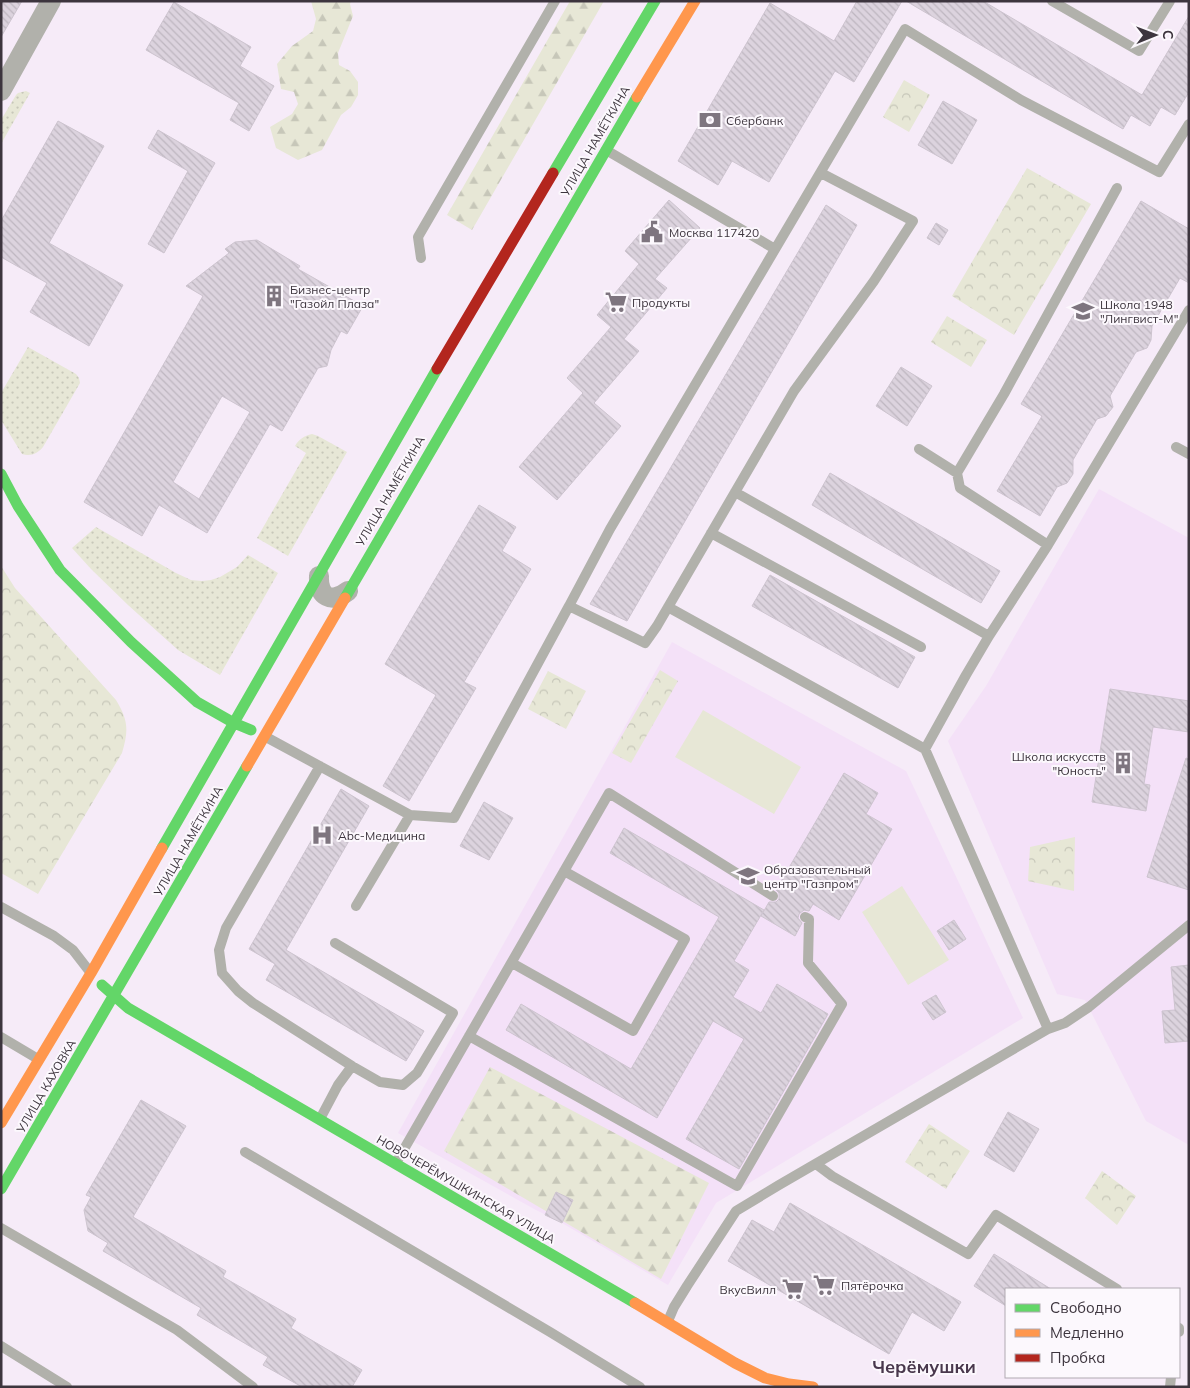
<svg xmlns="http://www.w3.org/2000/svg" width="1190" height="1388" viewBox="0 0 1190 1388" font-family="Mulish,sans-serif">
<defs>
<pattern id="grass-dots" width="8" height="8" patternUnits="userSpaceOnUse" patternTransform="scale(1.25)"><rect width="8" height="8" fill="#e7e7d6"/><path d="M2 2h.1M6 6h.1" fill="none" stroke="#c7c7b9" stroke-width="1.8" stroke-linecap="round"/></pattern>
<pattern id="forest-firs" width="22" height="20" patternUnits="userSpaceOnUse" patternTransform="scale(1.25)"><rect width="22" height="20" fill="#e7e7d6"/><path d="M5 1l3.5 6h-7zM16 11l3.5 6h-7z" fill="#c7c7b9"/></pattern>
<pattern id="park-crowns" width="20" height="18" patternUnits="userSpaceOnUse" patternTransform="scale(1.25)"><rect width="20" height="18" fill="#e7e7d6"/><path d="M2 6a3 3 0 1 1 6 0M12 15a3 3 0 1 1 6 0" fill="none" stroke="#c7c7b9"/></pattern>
<pattern id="building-back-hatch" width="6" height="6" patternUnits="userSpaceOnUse" patternTransform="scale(1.25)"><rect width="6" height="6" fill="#dcd3de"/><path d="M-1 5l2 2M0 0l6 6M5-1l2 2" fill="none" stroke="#beb6c0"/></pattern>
</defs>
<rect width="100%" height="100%" fill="#f6ebf8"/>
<path fill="#f4e1f8" d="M1099 489 1189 538V1145L1146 1121 1085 1000 1057 994 948 741 986 686Z
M672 642 906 771 1023 1018 716 1203 668 1285 562 1223 536 1210 398 1133Z"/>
<path fill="url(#grass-dots)" d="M26 91 30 93 1 144V120L16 95 18 93Z
M28 347 76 374 79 378 80 383 43 447C38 453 31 457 22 454L1 420V393Z
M312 434 318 436 347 452 288 556 257 538 306 453 295 446C299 439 304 436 312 434Z
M96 527 176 573 191 580 202 581 211 580 220 577 237 567 248 555 278 573 220 675 178 650 128 605 91 569 72 548Z"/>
<path fill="url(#forest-firs)" d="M311 1H351L350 4 353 16 338 53 339 65 350 71 358 82V95L351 107 341 115 322 150 298 160 276 148 270 127 292 114 298 104 294 92 281 89 277 64 292 46 313 31 316 19Z
M570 1H604L472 230 447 215Z
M490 1067 709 1183 661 1279 444 1151Z"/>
<path fill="url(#park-crowns)" d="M904 80 930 95 909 132 883 117Z
M1027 168 1091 204 1014 335 952 296Z
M947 316 987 340 971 367 931 342Z
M1 566 15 588 116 700C128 720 129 730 122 753L38 894 1 873Z
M660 670 678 681 631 763 612 753Z
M548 671 586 691 566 729 528 709Z
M1075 837 1074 891 1028 881 1030 847Z
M929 1124 970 1151 946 1189 905 1162Z
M1102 1171 1136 1196 1117 1225 1085 1198Z"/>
<path fill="#e7e7d6" d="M703 710 801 767 774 814 675 757Z
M902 886 949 960 908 985 862 912Z"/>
<path fill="url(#building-back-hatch)" stroke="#cdc4cf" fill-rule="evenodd" d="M1 1H22L1 37Z
M857 1H902L854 82 835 71 769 182 732 161 718 185 678 161 770 3 834 41Z
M906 1H983L1142 95 1189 16V92L1175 115 1161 107 1150 126 1131 115 1123 129Z
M174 2 251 47 240 66 274 86 249 131 230 120 239 103 146 50Z
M943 101 977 120 952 164 918 145Z
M58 121 104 146 49 243 123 285 89 346 30 312 47 283 1 257V221Z
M158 130 215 163 164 253 148 244 188 171 148 148Z
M669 200 700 228 655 279 667 288 624 339 639 351 594 403 621 426 557 500 519 467 583 393 567 378 611 327 597 315 639 264 625 251Z
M1141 201 1189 229V283L1180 278 1152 326 1151 340 1147 348 1136 352 1110 396 1113 407 1106 416 1097 419 1073 460V474L1067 483 1057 487 1040 516 997 491 1042 416 1021 404Z
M826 205 857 225 627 621 590 604Z
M936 223 948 230 939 245 927 238Z
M257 240 300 266 298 269 363 306 347 334 341 331 331 350 327 366 318 368 282 431 270 424 207 533 159 505 142 536 84 502 203 296 186 286 229 253 225 249 235 242ZM222 396 250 412 199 499 173 482Z
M901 367 932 386 907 426 876 406Z
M830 473 1000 571 981 603 812 505Z
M479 505 516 527 502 551 531 569 464 682 476 688 409 801 383 786 436 695 385 664Z
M770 575 915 657 898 688 752 606Z
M1110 689 1189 701V732L1153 727 1144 784 1150 785 1146 811 1092 802Z
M1186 758 1189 759V890L1147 877Z
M844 773 878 793 866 814 892 829 839 920 813 904 809 911 804 910 799 914 798 918 802 923 795 936 761 916 769 902H776L779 899V893L776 890Z
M341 789 369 806 286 950 424 1031 406 1061 266 980 275 964 249 949Z
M484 802 513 818 489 860 460 846Z
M624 828 764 910 734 961 749 970 733 997 761 1013 777 984 828 1014 739 1169 686 1139 744 1039 713 1021 657 1118 506 1030 521 1004 631 1069 719 917 610 853Z
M954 920 966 939 949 950 937 931Z
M1189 965V1041L1165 1043 1162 1011 1175 1010 1171 967Z
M936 995 946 1012 933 1020 922 1003Z
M141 1100 186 1126 133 1217 226 1271 223 1277 296 1319 291 1328 362 1370 352 1387H302L263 1365 268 1357 197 1315 201 1308 103 1251 108 1243 88 1231 84 1210 91 1197 86 1195Z
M1008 1112 1039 1129 1014 1172 984 1155Z
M556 1192 573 1200 562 1223 545 1215Z
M790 1203 961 1302 944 1331 912 1312 889 1354 728 1261 752 1220 774 1232Z
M994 1254 1051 1289H1006V1306L974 1286Z"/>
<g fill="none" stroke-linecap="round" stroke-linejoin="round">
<path stroke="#b1b1ab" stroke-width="10" d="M1052 1 1139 51 1170 1
M606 150 775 249
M821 173 913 221 874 281 794 391 657 626 645 643 569 606 610 529 905 29 1021 100 1159 172 1189 124
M421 258 418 237 555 1
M1176 447 1189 454
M919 449 957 473 960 488 1048 545
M957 473 1004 394 1117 188
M735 492 989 636
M711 533 921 647
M668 607 925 749
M266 737 410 815
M320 766 226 928 219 950 222 973 238 991 253 1003 352 1066 338 1085 320 1119
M356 906 410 815 454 818 569 606
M1 907 54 936 73 950 90 972
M335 943 453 1013 417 1073 403 1085 380 1082 352 1066
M512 963 633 1031 685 939 564 871
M1048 1029 925 749 966 675 989 636 1048 545 1189 310
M469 1036 737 1186 842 1004 808 963 809 919 805 917
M1 1037 38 1059
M245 1152 550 1332 640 1387
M396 1163 609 793 773 896
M816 1164 832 1176 968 1254 996 1215 1117 1289
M1 1228 177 1330 253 1387
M668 1321 674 1307 687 1286 736 1211 779 1185 1048 1029 1065 1023 1089 1007 1189 925
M1179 1328V1332
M1 1346 67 1387
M1170 1387 1171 1377"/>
<path stroke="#b1b1ab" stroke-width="20" d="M1 91 51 1
M319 576C318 597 331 604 348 591"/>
<path stroke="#63d668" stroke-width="11" d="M553 173 655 1
M1 474 18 506 60 570 131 642 197 702 234 723 251 730
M345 598 637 97
M162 848 437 369
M102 985 128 1008 635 1303
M1 1189 247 766"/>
<path stroke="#ff974d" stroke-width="11" d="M637 97 695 1
M247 766 345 598
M1 1123 91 973 162 848
M635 1303 735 1363 765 1378 789 1384 813 1387"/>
<path stroke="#b3261e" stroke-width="11" d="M437 369 553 173"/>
</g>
<defs>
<g id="bank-bare" transform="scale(1.725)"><path d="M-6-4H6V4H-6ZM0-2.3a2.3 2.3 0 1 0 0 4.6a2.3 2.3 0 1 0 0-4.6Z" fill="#7e757f" stroke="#fcf8fd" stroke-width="2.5" paint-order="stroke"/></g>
<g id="civic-bare" transform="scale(1.725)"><path d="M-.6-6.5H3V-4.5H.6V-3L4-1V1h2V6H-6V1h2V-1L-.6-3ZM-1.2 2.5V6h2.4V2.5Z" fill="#7e757f" stroke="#fcf8fd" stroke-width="2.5" paint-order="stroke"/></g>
<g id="building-bare" transform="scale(1.725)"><path d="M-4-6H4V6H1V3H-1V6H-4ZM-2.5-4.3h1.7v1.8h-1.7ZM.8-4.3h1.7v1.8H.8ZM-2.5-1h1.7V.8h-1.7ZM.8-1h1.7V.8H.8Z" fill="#7e757f" stroke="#fcf8fd" stroke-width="2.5" paint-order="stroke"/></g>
<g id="supermarket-bare" transform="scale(1.725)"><path d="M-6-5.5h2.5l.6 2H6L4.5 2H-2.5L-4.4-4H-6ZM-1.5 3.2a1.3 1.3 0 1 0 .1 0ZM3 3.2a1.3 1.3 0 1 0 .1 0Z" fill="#7e757f" stroke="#fcf8fd" stroke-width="2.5" paint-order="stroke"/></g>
<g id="school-bare" transform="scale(1.725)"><path d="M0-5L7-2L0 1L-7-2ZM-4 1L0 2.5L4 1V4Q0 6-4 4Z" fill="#7e757f" stroke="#fcf8fd" stroke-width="2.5" paint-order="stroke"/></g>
<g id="hospital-bare" transform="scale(1.725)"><path d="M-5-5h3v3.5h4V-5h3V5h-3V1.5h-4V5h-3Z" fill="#7e757f" stroke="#fcf8fd" stroke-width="2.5" paint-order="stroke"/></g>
</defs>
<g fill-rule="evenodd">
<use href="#bank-bare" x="710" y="120"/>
<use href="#civic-bare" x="652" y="232"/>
<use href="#building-bare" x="274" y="296"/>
<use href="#supermarket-bare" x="616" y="302"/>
<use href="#school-bare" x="1083" y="311"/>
<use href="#building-bare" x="1123" y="763"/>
<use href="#hospital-bare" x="322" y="835"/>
<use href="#school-bare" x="748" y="876"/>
<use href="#supermarket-bare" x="824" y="1285"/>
<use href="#supermarket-bare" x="793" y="1289"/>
</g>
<g text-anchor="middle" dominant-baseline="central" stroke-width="4" stroke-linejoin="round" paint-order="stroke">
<g font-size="12" fill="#3d353e" stroke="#fcf8fd" text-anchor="start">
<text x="726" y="120">Сбербанк</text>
<text x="669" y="232">Москва 117420</text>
<text x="290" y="289">Бизнес-центр<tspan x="290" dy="14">"Газойл Плаза"</tspan></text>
<text x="632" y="302">Продукты</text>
<text x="1100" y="304">Школа 1948<tspan x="1100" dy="14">"Лингвист-М"</tspan></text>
<text x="1106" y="756" text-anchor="end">Школа искусств<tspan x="1106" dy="14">"Юность"</tspan></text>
<text x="338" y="835">Abc-Медицина</text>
<text x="764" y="869">Образовательный<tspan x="764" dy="14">центр "Газпром"</tspan></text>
<text x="841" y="1285">Пятёрочка</text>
<text x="776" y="1289" text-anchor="end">ВкусВилл</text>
</g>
<g font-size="12" fill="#3d353e" stroke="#fcf8fd">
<text transform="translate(595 141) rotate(-60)">УЛИЦА НАМЁТКИНА</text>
<text transform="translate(390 491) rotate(-60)">УЛИЦА НАМЁТКИНА</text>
<text transform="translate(188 841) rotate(-60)">УЛИЦА НАМЁТКИНА</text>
<text transform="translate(46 1086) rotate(-60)">УЛИЦА КАХОВКА</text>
<text transform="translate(466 1189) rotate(30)">НОВОЧЕРЁМУШКИНСКАЯ УЛИЦА</text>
</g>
<g font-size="18" font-weight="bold" fill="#49384d" stroke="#fcf8fd">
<text x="924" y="1366">Черёмушки</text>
</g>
</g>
<rect width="1190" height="1388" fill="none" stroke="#3d353e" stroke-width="5"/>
<rect x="1005" y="1288" width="175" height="90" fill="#fcf8fd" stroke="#b0aab1"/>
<rect x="1015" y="1304" width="25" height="8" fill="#63d668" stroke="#b0aab1"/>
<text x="1050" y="1313" font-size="15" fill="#3d353e">Свободно</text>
<rect x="1015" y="1329" width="25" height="8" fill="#ff974d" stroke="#b0aab1"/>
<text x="1050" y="1338" font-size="15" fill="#3d353e">Медленно</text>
<rect x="1015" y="1354" width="25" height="8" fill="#b3261e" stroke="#b0aab1"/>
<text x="1050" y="1363" font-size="15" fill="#3d353e">Пробка</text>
<g transform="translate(1155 35) rotate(89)" stroke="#fcf8fd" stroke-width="4" paint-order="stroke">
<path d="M0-4L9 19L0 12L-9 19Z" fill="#3d353e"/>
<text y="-8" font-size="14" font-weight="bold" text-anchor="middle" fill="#3d353e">С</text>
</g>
</svg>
